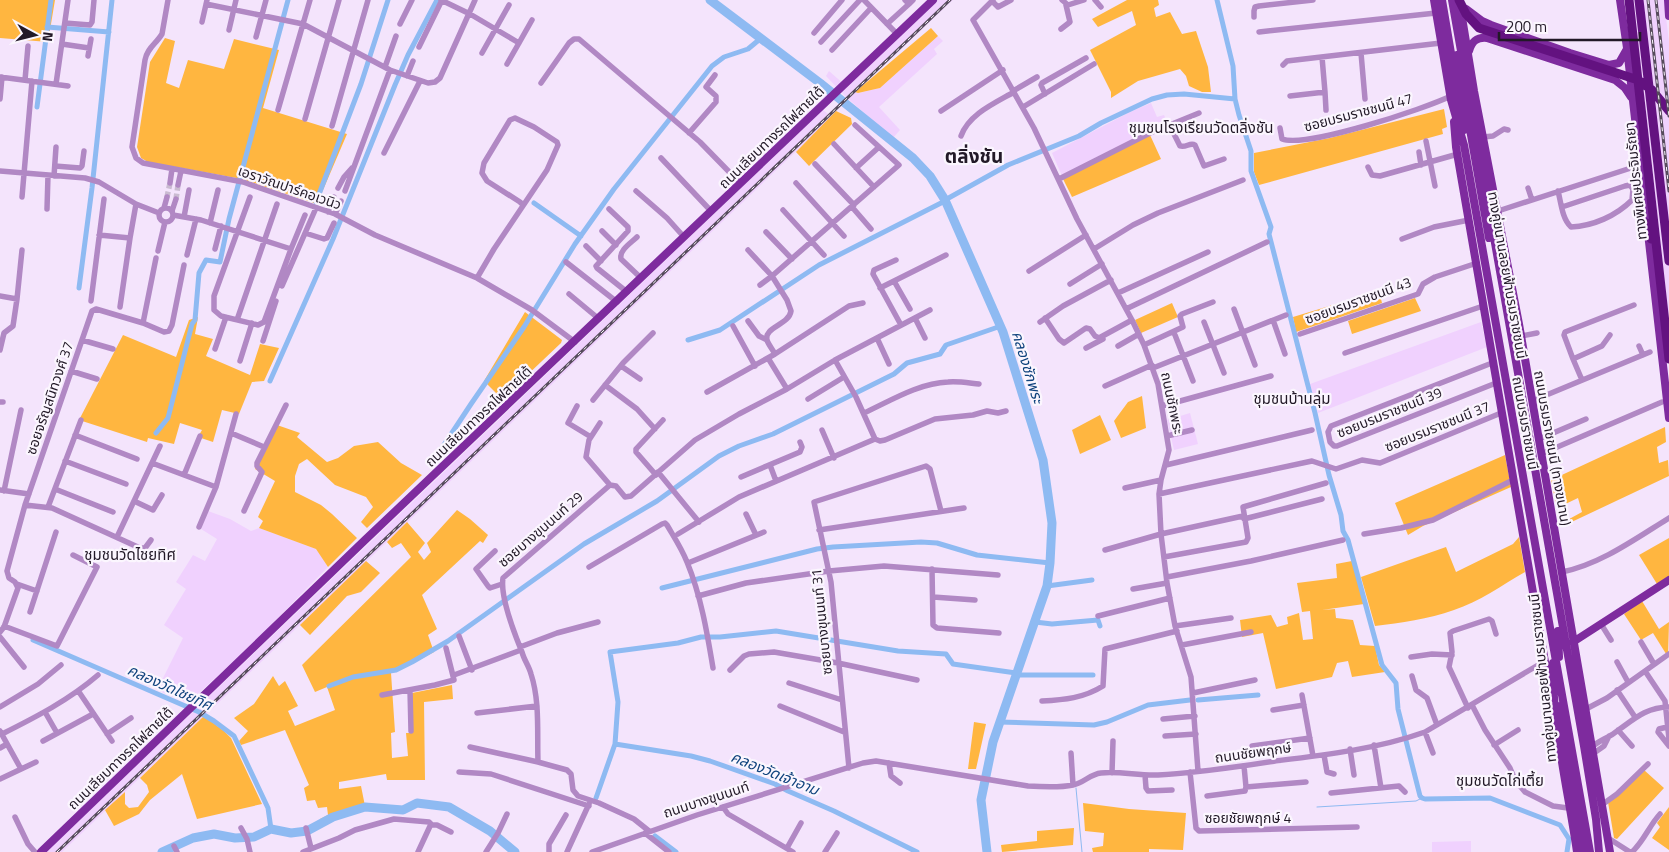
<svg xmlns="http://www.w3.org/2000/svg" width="1669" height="852" viewBox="0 0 1669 852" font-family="'Titillium Web','Noto Sans Thai',sans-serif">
<rect width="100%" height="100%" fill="#f4e4fc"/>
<path fill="#f0d1fe" d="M937 0H953L855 92 859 93 880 88 938 36 943 41 934 49 937 54 879 107 900 130 893 138 846 97 826 76 829 71 846 86Z
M1633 0H1664L1669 42V319Z
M1151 103 1157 117 1164 115 1168 124 1062 176 1052 153 1130 112Z
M823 110 832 117 62 852H46Z
M1481 322 1487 347 1318 413 1310 384Z
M1190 413 1198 444 1174 450 1167 420Z
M208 511 230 519 251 531 259 528 316 549 328 567 247 649 188 703 157 690 183 638 164 625 186 589 176 582 193 555 205 561 217 539 201 529Z
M1471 841V852H1432V842Z"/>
<path fill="#ffb640" d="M0 0H55L48 42 0 38Z
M1127 0H1158L1159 5 1154 8 1156 17 1170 12 1182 34 1196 31 1208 67 1211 92H1202L1189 86 1186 76 1180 69 1138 81 1111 98V92L1090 50 1136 25 1132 11 1098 27 1092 19Z
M931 28 938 36 880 88 858 93 855 92Z
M165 38 175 41 166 83 179 88 188 60 224 69 234 39 279 50 263 108 347 134 317 204 242 179 148 162 141 158 137 147 150 62Z
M1444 109 1447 127 1442 129 1443 134 1259 185 1254 172V153L1330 138Z
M836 111 851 118 852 124 809 166 796 152Z
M1150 135 1161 159 1072 197 1063 179Z
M1379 291 1382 303 1296 332 1293 317Z
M1415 298 1421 311 1352 334 1348 321Z
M1172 303 1178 317 1141 333 1135 320Z
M525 312 562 340 561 343 502 399 484 381Z
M198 317 195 334 213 339 206 356 250 375 260 344 279 348 264 381 252 382 239 414 222 410 213 442 198 437 202 430 180 423 174 444 148 438 147 442 79 420 123 335 176 357 189 320Z
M1142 396 1146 428 1121 438 1114 421 1128 402Z
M1100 415 1111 440 1080 454 1072 430Z
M277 425 300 433 297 437 327 462 338 458 354 446 378 442 401 463 422 475 367 528 361 522 373 507 366 497 335 485 307 459 299 464 295 476V492L321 505 332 514 357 538 328 567 316 549 259 528 263 521 258 517 275 481 255 469Z
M1665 427 1666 442 1657 447 1659 463 1668 460 1669 476 1561 527 1560 524 1582 512 1578 498 1557 508 1551 480Z
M1505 455 1511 487 1423 526 1408 535 1395 503Z
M457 510 470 519 488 535 483 543 480 541 422 595 437 629 428 635 434 652 408 666 391 673 395 732 391 733 392 758 408 756 406 733H412V693L452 685 453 699 424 702 425 780H387L386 774 339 782V789L361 786 365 806 322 825 320 819 328 815 327 807 318 808 315 800 307 801 304 788 309 785 285 730 241 745 239 741 248 731 234 718 254 704 273 676 279 686 285 681 298 706 288 711 295 726 335 710 327 687 315 692 302 665 411 557 401 543 392 548 387 542 407 522 425 543 418 552 424 560 431 552 427 543Z
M1519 537 1525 572C1502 585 1479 602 1454 610 1428 619 1401 623 1375 626L1361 577 1446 547 1456 572 1513 544Z
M1669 538V576L1657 584 1639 555Z
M366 561 380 573 361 592 347 596 310 635 300 625Z
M1352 561 1364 604 1322 610 1335 609 1336 618 1353 620 1360 645 1375 646 1379 665 1385 672 1352 677 1348 661 1337 663 1332 677 1276 689 1263 633 1242 637 1240 620 1271 615 1277 627 1288 624 1287 617 1299 613 1303 640 1313 639 1310 611 1302 612 1297 583 1337 578 1336 564Z
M1642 601 1659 629 1669 622 1668 657 1653 633 1641 640 1624 614Z
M204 716 224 731 231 738 262 804 197 819 182 774 150 800 139 814 114 826 105 810 125 792V804L129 808 138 807 149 792 147 785 140 778Z
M974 722 986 724 976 769H968Z
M1644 770 1664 788 1617 839 1614 838 1608 802Z
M1083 803 1129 809 1186 813 1183 850 1149 849V852H1093L1092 848 1103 846 1104 833 1085 831Z
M1669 807V850L1652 838 1660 827 1657 823Z
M1074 828 1073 845 1002 852 1001 845 1037 841V831Z"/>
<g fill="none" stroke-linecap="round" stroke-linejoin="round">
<path stroke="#8ebaf2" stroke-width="1" d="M1076 788 1082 852
M1317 807 1416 801 1422 798"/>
<path stroke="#8ebaf2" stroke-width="5" d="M47 27 109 32
M1235 99 1239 115 1251 151V171L1271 227 1269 234 1315 413 1329 475 1341 515 1343 531 1348 540 1382 665 1396 683 1398 709 1420 796 1422 798 1425 799 1490 798 1560 825 1569 839 1567 852
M37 107 51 0
M945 200 1008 165 1079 136 1101 123 1152 99 1167 95 1184 94 1235 99 1233 66 1217 0
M316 202 361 84 388 0
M534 203 581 236
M79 288 92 188 112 0
M688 340 720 330 819 265 945 201
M270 381 333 239 395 85 408 55 437 0
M156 433 168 418 192 324 195 320 199 273 206 260 220 262 229 219 288 0
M440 451 471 404 524 327 575 244 614 189 712 66 724 57 748 49 760 39
M1047 586 1092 580
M662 588 817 549 833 547 921 542 937 543 977 555 1050 563
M1035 622 1052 624 1098 620 1100 626
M33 640 199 712 214 721 234 736 268 808 271 829
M1015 675H1093
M329 686 353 677 396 670 412 662 448 641 584 544 657 501 719 456 739 446 773 434 894 374 907 363 940 354 946 345 1001 326
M1198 700 1258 695
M999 722 1094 725 1107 722 1148 705 1190 700
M615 744 691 756 710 761 775 784 788 791 834 811 917 852
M596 798 615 744 618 702 610 652 678 643 701 637H720L776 631 898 651 946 654 953 664 1016 673
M655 836 676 852"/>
<path stroke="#8ebaf2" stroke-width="9" d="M710 0 820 83 913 158 930 176 945 200 1003 332 1043 460 1052 523 1050 563 1047 586 993 742 981 800 987 852
M162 852 193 838 214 834 235 838 254 837 271 829 291 833 307 831 333 817 365 807 403 810 417 803 449 807 490 831 515 852"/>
<path stroke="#cabbd1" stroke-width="5.5" stroke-dasharray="5.5 3" stroke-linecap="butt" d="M167 197 170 183
M176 199 178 185"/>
<path stroke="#b188c4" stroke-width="5.5" d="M168 0 162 34C156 44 147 48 145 60L132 147 136 158 143 163 243 182 335 214 375 235 477 278 532 310 575 342
M441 0 470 14 519 43 532 20
M864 0 897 34
M905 0 909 4 913 0
M993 0 973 20 1034 128 1077 219 1132 320 1144 345 1158 384 1169 450 1161 480 1159 494 1161 534 1167 583 1175 626 1191 677 1198 771
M1062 0 1068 5 1084 0
M1095 0 1101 7
M992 1 998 7 1011 0
M206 4 303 24 390 70 428 83 435 82 440 78 475 0
M1254 17V11L1255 7 1259 6 1313 0
M202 22 207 0
M65 23 90 25 92 22 94 0
M400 24 412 0
M887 24 909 4
M1061 29 1070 22 1066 5
M229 30 236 0
M1259 32 1436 13
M814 33 842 0
M256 37 266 0
M821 42 860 0
M62 44 89 48
M419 47 442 0
M832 50 871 8
M482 53 509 5
M1361 53 1365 99
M88 56 91 39
M507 64 519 43
M1283 65 1287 61 1441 43
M385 67 396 36
M407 76 413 61
M0 77 68 86
M25 80 28 46
M541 83 569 43 574 39H579L700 142 740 183
M56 84 68 0
M1013 91 1037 77
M1325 92 1326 110
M1045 94 1041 85 1042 83 1086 58
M1290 96 1325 92 1322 57
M0 99 2 77
M1023 107 1094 64
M278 110 310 0
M941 111 1003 70
M305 119 339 0
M332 126 368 0
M1170 126 1180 146C1186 148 1190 142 1195 145L1204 166 1224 159
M1280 128 1282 139C1307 148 1424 109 1451 96
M689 133 716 102V96L706 87 715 75
M961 136C969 114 995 103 1014 92
M1483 137 1493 136 1504 129 1508 130
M1426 141 1435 186
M834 144 874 187
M1419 152 1421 165
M384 153 420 81
M661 158 711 211
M815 164 854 205
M55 166 80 168 82 166 84 151
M1368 167 1372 175 1380 176 1458 154
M856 168 879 147
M0 171 85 178 99 182 136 204
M54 176 56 147
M1059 179 1150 133 1199 113
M170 183 172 169
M796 183 844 236
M178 185 181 171
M338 188 344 177 352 168
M1528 188 1532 200
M345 191 390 70
M636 191 667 218 684 237
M1558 191C1561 202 1562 219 1571 227 1593 226 1616 216 1632 200L1633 189 1630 185 1625 186 1562 207
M22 197 32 81
M250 197 214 296V310L221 316 258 325 264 322 291 249 305 215
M852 207 871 229
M164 208 167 197
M159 215a7 7 0 1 1 14 0a7 7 0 1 1-14 0Z
M47 209 48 175
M609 209 628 227V231L596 266 597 268 627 292
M783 210 824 255
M172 211 176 199
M1498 211 1634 167
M328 212 334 197
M335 214 341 201
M173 215 201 220 291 249
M184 217 189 190
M210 223 218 190
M602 231 616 245
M766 232 792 259
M305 233 324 239 327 238 334 223
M99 235 130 238 120 307
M637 237C631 243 619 250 621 259L641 278
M130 238 136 204 159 213
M1402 239 1434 227 1469 220
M586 246 601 261
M215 249 221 226
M1094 249 1133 225 1158 213 1243 180
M748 250 772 276 760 285
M158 251 165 222
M187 255 196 219
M896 260 874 270 873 274 901 325
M566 262 617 302
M1029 271 1086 235
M477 278 494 249 547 170 558 145 557 142 534 127 515 118 510 120 484 163 482 173 487 181 520 202 523 205
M894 281 910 309
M1070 284 1102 264
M282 286 316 208
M880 288 946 255
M1118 293 1208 252
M569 294 599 319
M0 296 17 299
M91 301 104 199
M1126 309 1267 242
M1234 309 1255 365
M915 318 925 338
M1045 318 1059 339 1064 343 1086 328 1090 329 1095 336 1099 338 1132 320
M237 320 277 204
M1273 320 1285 354
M748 321 759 336 767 340
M1040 322 1063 306 1111 280
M1204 322 1224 373
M143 323 156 258
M733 326 755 366
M1300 334 1418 294 1423 284 1435 277 1477 263
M1175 335 1193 381
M1521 336 1537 333
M877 338 889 364
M82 340 113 349
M263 341 276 301
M1144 345 1183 327 1180 316 1182 314 1213 302
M1118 346 1139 334
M1639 346 1643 355
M1086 348 1103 339
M215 349 226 317
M0 350 4 333 13 326 17 299 22 250
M1345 353 1483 306
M775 354C773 350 768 344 767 340 764 327 789 325 791 311L787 300 772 276 899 165 855 125
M768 358 787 389
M1573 359 1564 335 1565 332 1634 305
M835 360 856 397 875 439
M240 361 252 323
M1492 363 1331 426 1328 432 1330 442 1334 446H1337L1496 383
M621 366 640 379
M1153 368 1286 315
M71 371 97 379
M1582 380 1573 359 1602 346 1610 335
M605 385 637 409 655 429
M1105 386 1152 365
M707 392 775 354 849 306 863 303
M808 399 844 377
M593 400 623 363 653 333
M1532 401 1650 352
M0 402H3
M577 406 568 423 591 437
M1162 406 1271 376
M864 413C890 401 919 383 948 382 958 381 969 383 979 384
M600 423 589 440 586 457 610 485
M822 430 834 458
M231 433 264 447
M75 435 137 459
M1167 436 1192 430
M1539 439 1586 419
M1541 454 1662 402
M65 461 126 484
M152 463 216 487
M770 465 776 481
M1166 465 1312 430
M658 472 699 522
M184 475 200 436
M656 475 636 452V449L663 420
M741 477 800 452 802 447 800 442
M1125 488 1161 480
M55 489 113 512
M0 490 29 494
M4 491 21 410
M1159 494 1312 461 1336 469 1362 460 1380 463 1501 413
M134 501 153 510 162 495
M25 505 52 508 140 548H145L151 540
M48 507 81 420
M244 511 262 472 257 466V463L286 405
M746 514 756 535
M1244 519 1322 499
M199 527 216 487 236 414
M819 530 964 508
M678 534 739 497 875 439 880 441 885 440 935 419 973 415 987 411 998 413 1006 411
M1364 534 1401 528 1433 520 1513 480
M117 537 160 446
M1105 550 1161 534 1243 516
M495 551 476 569 488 586 490 588 502 584
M1164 557 1246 542 1248 538 1243 507 1326 483
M688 563 764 532
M589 567 662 524 665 523 667 525C674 537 682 549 687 562 701 596 707 632 713 668
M932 569 933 625 937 628 999 633
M1562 572C1601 564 1635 539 1669 518
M1167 577 1251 561 1343 540
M17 584 37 591
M1133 589 1167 583
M698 596 746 583 829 571 884 566 998 575
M933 597 975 600
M30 612 56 532
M1098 616 1170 598
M1601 624 1611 640
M4 626 57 646 97 567 73 555
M1175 626 1231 618
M0 632 4 627 18 588 15 582 9 578 7 571 25 505 92 311 96 309 143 323 164 332 169 331 172 325 184 265
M459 636 472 670
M0 637 24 667
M1641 642 1654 664
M1182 645 1251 632
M520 647 557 633 598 622
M1411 657 1432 654 1452 655
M1617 662 1628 682
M730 670 744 656 749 654 774 652 838 663 917 680
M1645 671 1665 701 1669 739
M454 675 521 650
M1412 676 1416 690 1427 698 1437 725
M789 683 842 700
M410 690 411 731
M1617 690 1635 717
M79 692 112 741
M1193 693 1255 680
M382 695 435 685 454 680 446 648
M1302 695 1313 756
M1042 701C1064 700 1084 698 1103 686L1105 649 1177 631
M1472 705 1485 730 1510 768 1515 780 1525 792 1553 806 1568 808
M780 706 844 732
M0 707 38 684 61 665
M1468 708 1449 667 1452 652 1450 633 1453 631 1489 619 1492 621 1496 634
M1586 709 1607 698 1669 654
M1273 710 1304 705
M45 712 57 733
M477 713 537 706
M1163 719 1195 716
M1667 727 1659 729 1658 732 1669 746
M1618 730 1632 746
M0 731 21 769
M1425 732 1433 753
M2 734C36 717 69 700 98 675
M107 734 131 718
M1165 736 1196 734
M43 741 93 714
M1374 745 1381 788
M1494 745 1518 730
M1252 746 1310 738
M1593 746C1599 741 1607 738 1613 734 1632 721 1645 707 1669 707
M470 747 538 762
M0 748 7 744
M1350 749 1354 775
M1071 753 1073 785
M1594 753 1604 746 1609 736
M1324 755 1327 772 1334 774
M889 763 891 776 900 783
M849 768 831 582 814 502 926 466 930 469 941 511
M459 772 491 774 589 806
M1190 772 1196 828 1199 831 1357 827
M1112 773 1113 741
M1145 775 1146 788 1148 791 1172 790
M0 779 36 762
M1246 787 1306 782
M1331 793 1399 786 1405 792
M1207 796 1245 791 1246 787 1244 766
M1603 804 1617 794 1648 764
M723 807 728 814 793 852
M15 817 28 844 35 852
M431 825H437L451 832
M241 828 247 839 250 852
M306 828 311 848
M649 831 634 819 599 803 578 796 573 790 571 774 567 770 538 762C537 733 540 701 531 674 529 666 524 660 522 652 515 635 500 596 503 578L610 485 616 486 625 497 631 496 695 440 739 414 787 389 835 360 930 310
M645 833 669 852
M1608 838 1630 852
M174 846 177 852
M787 848 801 823
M303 852 339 838 355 830 394 819 429 822 431 824 418 852
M486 852 498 833 507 814
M549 852V844L566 815
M567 852 589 804
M592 852 697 815 863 763 876 761 1028 786C1043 787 1059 788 1073 785 1084 783 1090 774 1101 773 1120 771 1139 776 1158 775 1197 773 1237 767 1275 761 1325 755 1377 749 1425 732L1545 661
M825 852 837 833
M1632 852C1644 841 1649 826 1660 814"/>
<path stroke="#7e2b9e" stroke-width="8" d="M1434 0 1451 100 1464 145 1590 852
M1442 0 1464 130
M1452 0 1584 746 1596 819 1599 852
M1620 0 1627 48 1669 418
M1668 0 1669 16
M1460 5 1474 91 1519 324 1610 852
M1466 9 1482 21 1491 25 1570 53 1609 65 1619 63 1627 49
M1469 51C1472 41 1477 37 1487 38L1615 80 1625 88 1631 97
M1457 55 1489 238
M1454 122 1456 147 1549 685
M1558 631 1559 657
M1573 642 1669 580
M1553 663C1552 727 1568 789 1577 852
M1560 706 1583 852
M41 852 365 540 933 0"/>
<path stroke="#631280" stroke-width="9" d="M1459 0 1466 14 1479 28 1638 80 1652 90 1669 111
M1629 0 1669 359
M1639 0 1669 261
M1647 223 1651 239"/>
<g stroke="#564b5c" stroke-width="3">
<path id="rail" d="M1648 0 1669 191
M1656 0 1669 116
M57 852 950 0"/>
</g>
<use href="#rail" stroke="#fbf6fe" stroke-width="1" stroke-dasharray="4" stroke-linecap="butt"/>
</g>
<g text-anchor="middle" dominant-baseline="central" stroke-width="4.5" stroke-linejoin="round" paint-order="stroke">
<g font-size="14" fill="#221927" stroke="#fbf6fe">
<text transform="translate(1358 112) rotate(-15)">ซอยบรมราชชนนี 47</text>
<text transform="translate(771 137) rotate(-44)">ถนนเลียบทางรถไฟสายใต้</text>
<text transform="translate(1635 181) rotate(-96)">ทางพิเศษประจิมรัถยา</text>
<text transform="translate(290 187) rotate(19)">เอราวัณปาร์คอเวนิว</text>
<text transform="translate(1508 275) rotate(80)">ทางคู่ขนานลอยฟ้าบรมราชชนนี</text>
<text transform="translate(1358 300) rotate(-20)">ซอยบรมราชชนนี 43</text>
<text transform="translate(49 398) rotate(-71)">ซอยจรัญสนิทวงศ์ 37</text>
<text transform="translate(1173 403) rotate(78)">ถนนชักพระ</text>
<text transform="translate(1389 412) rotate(-22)">ซอยบรมราชชนนี 39</text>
<text transform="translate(478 416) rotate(-43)">ถนนเลียบทางรถไฟสายใต้</text>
<text transform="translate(1526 423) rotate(80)">ถนนบรมราชชนนี</text>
<text transform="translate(1437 426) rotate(-22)">ซอยบรมราชชนนี 37</text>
<text transform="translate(1553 448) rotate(80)">ถนนบรมราชชนนี (ทางขนาน)</text>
<text transform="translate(540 529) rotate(-41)">ซอยบางขุนนนท์ 29</text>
<text transform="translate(821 622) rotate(-96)">ซอยบางขุนนนท์ 31</text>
<text transform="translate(1542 678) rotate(-96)">ทางคู่ขนานลอยฟ้าบรมราชชนนี</text>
<text transform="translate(1253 752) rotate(-8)">ถนนชัยพฤกษ์</text>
<text transform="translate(120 758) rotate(-44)">ถนนเลียบทางรถไฟสายใต้</text>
<text transform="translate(706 799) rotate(-18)">ถนนบางขุนนนท์</text>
<text x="1248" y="817">ซอยชัยพฤกษ์ 4</text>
</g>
<g font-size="15" fill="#221927" stroke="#fbf6fe">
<text x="1201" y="127">ชุมชนโรงเรียนวัดตลิ่งชัน</text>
<text x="1292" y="398">ชุมชนบ้านลุ่ม</text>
<text x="130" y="554">ชุมชนวัดไชยทิศ</text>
<text x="1500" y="780">ชุมชนวัดไก่เตี้ย</text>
</g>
<g font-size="15" font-style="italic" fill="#10437d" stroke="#fbf6fe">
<text transform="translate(1028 367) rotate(73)">คลองชักพระ</text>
<text transform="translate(170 687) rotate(24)">คลองวัดไชยทิศ</text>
<text transform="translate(775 773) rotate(22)">คลองวัดเจ้าอาม</text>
</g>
<g font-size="19" font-weight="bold" fill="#221927" stroke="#fbf6fe">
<text x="974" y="155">ตลิ่งชัน</text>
</g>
</g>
<g transform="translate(35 35) rotate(97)" stroke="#fbf6fe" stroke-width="4" paint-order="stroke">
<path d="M0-4L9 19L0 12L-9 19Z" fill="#221927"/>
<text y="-8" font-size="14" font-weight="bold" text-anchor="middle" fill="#221927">N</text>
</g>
<path d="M1499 32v8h141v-8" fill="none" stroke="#221927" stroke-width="2.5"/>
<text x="1506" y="32" font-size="15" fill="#221927" stroke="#fbf6fe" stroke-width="4" paint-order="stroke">200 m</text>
</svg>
